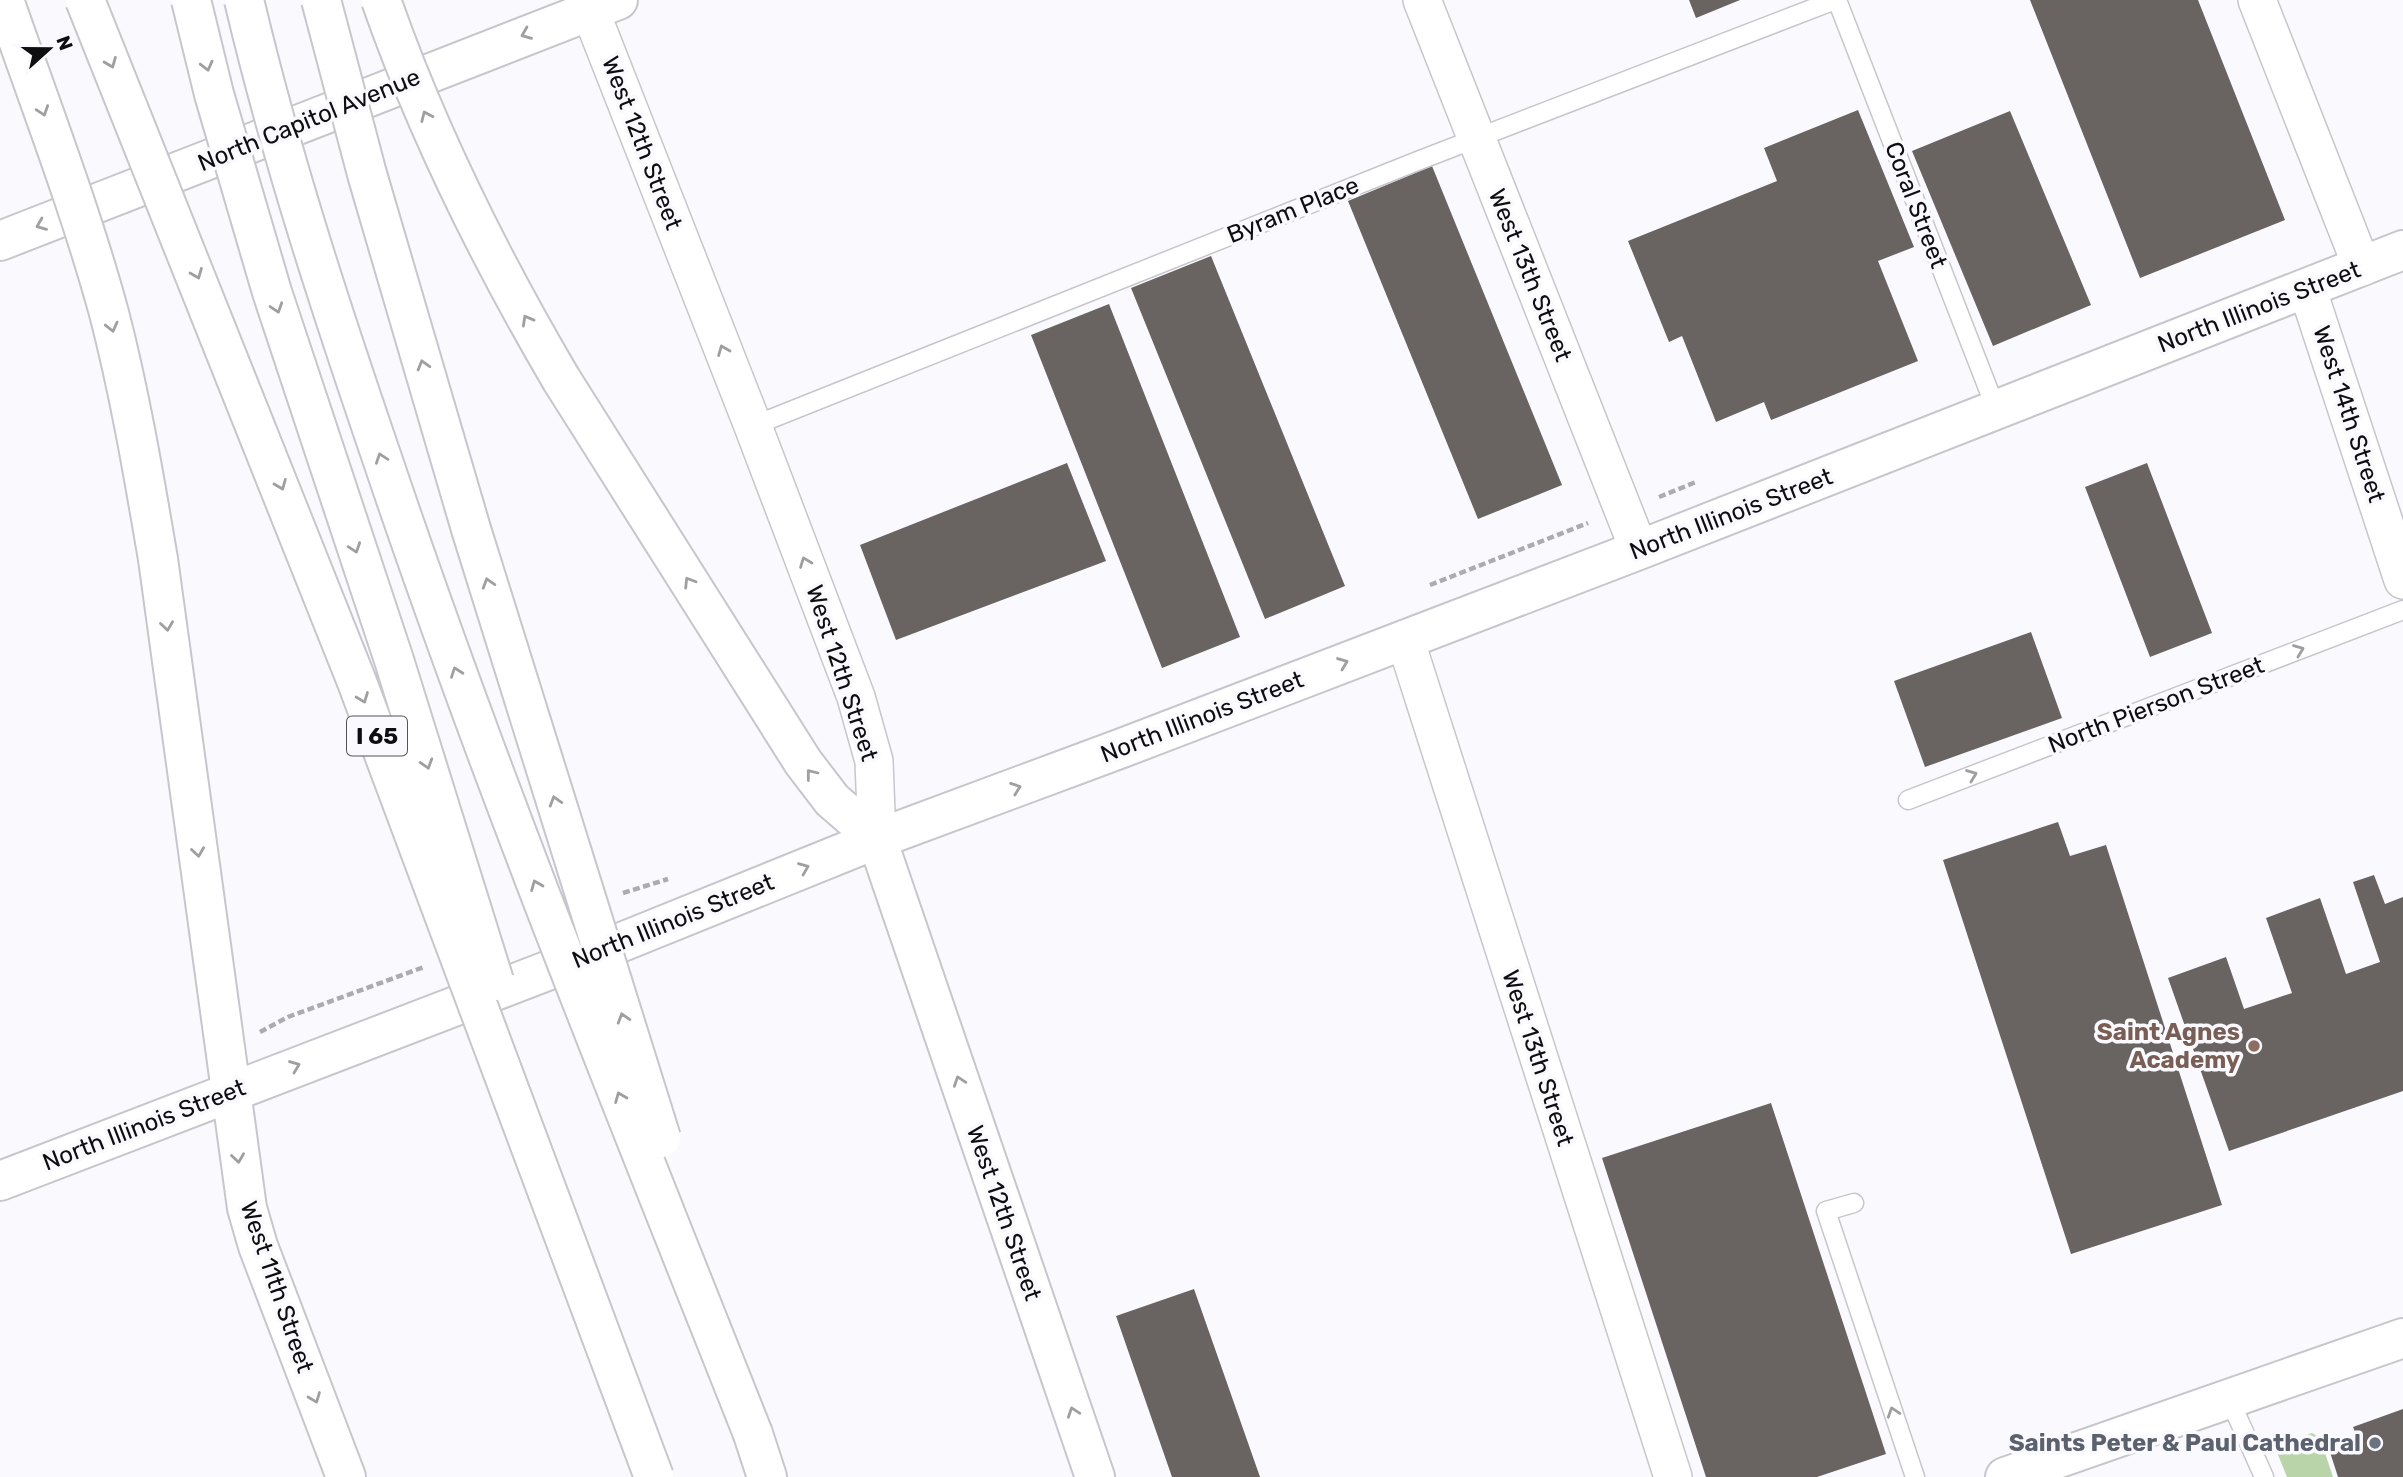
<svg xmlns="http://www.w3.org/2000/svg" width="2403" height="1477" viewBox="0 0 2403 1477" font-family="Rubik,sans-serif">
<rect width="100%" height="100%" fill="#f9f9fe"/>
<path fill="#bad4aa" d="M2312 1433 2320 1438 2333 1477H2287L2274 1445Z"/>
<path fill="#696362" d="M1689 0H1740L1696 18Z
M2030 0H2198L2285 220 2140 278Z
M1858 110 1914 247 1878 261 1918 361 1771 420 1764 402 1716 422 1682 336 1669 342 1628 241 1777 181 1764 148Z
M2010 111 2091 305 1993 346 1912 151Z
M1432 166 1562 485 1478 519 1348 201Z
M1211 256 1345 586 1265 619 1131 288Z
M1109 304 1240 637 1162 668 1031 335Z
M1067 463 1106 561 896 640 860 545Z
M2147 463 2212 633 2150 657 2085 487Z
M2031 632 2062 718 1925 767 1894 681Z
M2058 822 2070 856 2106 845 2222 1205 2071 1254 1943 860Z
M2374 875 2385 904 2403 897V1091L2229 1151 2168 978 2226 957 2244 1009 2292 993 2266 918 2320 898 2346 974 2380 962 2353 882Z
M1771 1103 1886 1454 1817 1477H1706L1602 1158Z
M1194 1289 1260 1477H1172L1116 1316Z
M2403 1409V1477H2338L2329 1449 2358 1439 2353 1427Z"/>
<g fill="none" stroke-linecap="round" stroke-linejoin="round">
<g stroke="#c6c6cc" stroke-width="21">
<path id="lane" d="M1837 0 1996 409
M753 426 1420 160 1835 0
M1908 800 2403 610
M1854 1203 1826 1211 1915 1477
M2229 1398 2264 1477"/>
</g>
<g stroke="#c6c6cc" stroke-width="40">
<path id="street" d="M586 0 753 426 856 697 874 761 877 839
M1422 0 1639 550
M2257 0 2362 267
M2307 288 2403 580
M1405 639 1673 1477"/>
</g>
<g stroke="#c6c6cc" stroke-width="42">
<path id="secondary" d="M0 241 618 0
M877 839 1095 1477
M231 1091 247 1208 258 1246 346 1477
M0 1181 612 946 877 839 1122 748 1639 550 2403 250"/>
</g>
<g stroke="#c6c6cc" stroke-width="42">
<path id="primary" d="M2005 1477 2403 1338"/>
</g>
<g stroke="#c6c6cc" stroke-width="42">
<path id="highway" d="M561 379 803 762 832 800 877 839
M158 559 231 1091
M753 1434 767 1477"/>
</g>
<path stroke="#ababb0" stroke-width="4.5" stroke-dasharray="7 3.5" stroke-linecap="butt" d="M1659 497 1696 482
M1430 585 1588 523
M623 893 668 879
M260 1032 288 1017 424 967"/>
<use href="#lane" stroke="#fff" stroke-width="18"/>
<use href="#street" stroke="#fff" stroke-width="37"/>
<use href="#secondary" stroke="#fff" stroke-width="38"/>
<use href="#primary" stroke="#fff" stroke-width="38"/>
<use href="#highway" stroke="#fff" stroke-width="38"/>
<g stroke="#c6c6cc" stroke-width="42" stroke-linecap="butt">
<path id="highway-bridge" d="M4 0C40 104 80 207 109 313 130 394 144 477 158 559
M85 0 357 682 654 1477
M191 0 214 94 272 292 394 660 494 981
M244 0C281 157 331 309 383 461 494 790 625 1111 753 1434
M321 0 367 174 471 529 661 1138
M381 0C427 132 490 258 561 379"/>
</g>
<use href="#highway-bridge" stroke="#fff" stroke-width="38"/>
</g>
<defs><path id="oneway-chevron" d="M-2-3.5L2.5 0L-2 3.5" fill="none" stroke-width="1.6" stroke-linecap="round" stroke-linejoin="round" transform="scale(1.75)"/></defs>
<g stroke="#9f9fa0">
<use href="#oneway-chevron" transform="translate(526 34) rotate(158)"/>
<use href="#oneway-chevron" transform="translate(111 63) rotate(68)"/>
<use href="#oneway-chevron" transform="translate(207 66) rotate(76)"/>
<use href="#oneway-chevron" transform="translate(43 111) rotate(71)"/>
<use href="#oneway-chevron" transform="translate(426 116) rotate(-114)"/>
<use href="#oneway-chevron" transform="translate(41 225) rotate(158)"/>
<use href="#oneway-chevron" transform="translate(197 274) rotate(68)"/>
<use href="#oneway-chevron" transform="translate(277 308) rotate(72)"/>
<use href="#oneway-chevron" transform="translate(527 320) rotate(-119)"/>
<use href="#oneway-chevron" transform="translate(112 327) rotate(76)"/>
<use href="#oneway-chevron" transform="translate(723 350) rotate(-112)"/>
<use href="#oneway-chevron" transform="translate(423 365) rotate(-106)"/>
<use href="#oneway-chevron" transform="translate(381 458) rotate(-109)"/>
<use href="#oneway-chevron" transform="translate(281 485) rotate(68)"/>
<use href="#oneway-chevron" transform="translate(355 548) rotate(71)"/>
<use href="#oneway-chevron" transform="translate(805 562) rotate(-111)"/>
<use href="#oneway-chevron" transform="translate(689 582) rotate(-122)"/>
<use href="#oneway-chevron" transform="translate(488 583) rotate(-107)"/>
<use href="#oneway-chevron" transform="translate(167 626) rotate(82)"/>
<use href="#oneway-chevron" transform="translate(2299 650) rotate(-21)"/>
<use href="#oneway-chevron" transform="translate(1343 663) rotate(-21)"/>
<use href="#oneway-chevron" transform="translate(456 672) rotate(-110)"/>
<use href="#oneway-chevron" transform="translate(363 698) rotate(69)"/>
<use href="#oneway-chevron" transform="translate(427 764) rotate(73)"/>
<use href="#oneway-chevron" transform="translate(811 774) rotate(-128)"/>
<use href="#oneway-chevron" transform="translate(1972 775) rotate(-21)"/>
<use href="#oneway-chevron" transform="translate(1016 788) rotate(-20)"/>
<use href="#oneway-chevron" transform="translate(555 801) rotate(-107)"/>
<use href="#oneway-chevron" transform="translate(198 852) rotate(82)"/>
<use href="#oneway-chevron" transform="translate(804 868) rotate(-22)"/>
<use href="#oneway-chevron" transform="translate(536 885) rotate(-112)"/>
<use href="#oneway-chevron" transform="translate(623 1018) rotate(-107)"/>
<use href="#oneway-chevron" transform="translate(295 1066) rotate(-21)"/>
<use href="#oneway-chevron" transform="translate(959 1081) rotate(-109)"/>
<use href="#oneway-chevron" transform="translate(620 1097) rotate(-112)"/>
<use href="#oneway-chevron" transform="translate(238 1158) rotate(82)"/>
<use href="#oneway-chevron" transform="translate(315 1398) rotate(69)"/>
<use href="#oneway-chevron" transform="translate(1073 1412) rotate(-109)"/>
<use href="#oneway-chevron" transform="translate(1893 1412) rotate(-108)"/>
</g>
<circle fill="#8d6e63" stroke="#f9f9fe" stroke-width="2.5" cx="2254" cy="1046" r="7"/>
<circle fill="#6b7280" stroke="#f9f9fe" stroke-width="2.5" cx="2375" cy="1443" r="7"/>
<g text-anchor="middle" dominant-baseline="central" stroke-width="7" stroke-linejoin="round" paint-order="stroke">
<rect fill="#f9f9fe" stroke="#545458" stroke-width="2" x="347" y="716.5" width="60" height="39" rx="5"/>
<g font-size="23" font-weight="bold" fill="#0e0e11">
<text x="377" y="736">I 65</text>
</g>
<g font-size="24" fill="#0e0e11" stroke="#f9f9fe">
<text transform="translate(309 120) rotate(-22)">North Capitol Avenue</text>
<text transform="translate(642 143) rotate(69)">West 12th Street</text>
<text transform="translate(1916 205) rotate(69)">Coral Street</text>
<text transform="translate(1293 210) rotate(-22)">Byram Place</text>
<text transform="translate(1530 275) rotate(68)">West 13th Street</text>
<text transform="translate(2259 307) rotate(-21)">North Illinois Street</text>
<text transform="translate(2349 414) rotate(72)">West 14th Street</text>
<text transform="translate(1731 514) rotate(-21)">North Illinois Street</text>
<text transform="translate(842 673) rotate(72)">West 12th Street</text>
<text transform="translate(2156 705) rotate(-21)">North Pierson Street</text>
<text transform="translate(1202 717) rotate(-21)">North Illinois Street</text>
<text transform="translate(673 921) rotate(-22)">North Illinois Street</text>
<text transform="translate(1538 1058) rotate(72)">West 13th Street</text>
<text transform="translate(144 1125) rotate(-21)">North Illinois Street</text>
<text transform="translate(1004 1213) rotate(71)">West 12th Street</text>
<text transform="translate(277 1287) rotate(71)">West 11th Street</text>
</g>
<g font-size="24" font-weight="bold" fill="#785e54" stroke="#f9f9fe" text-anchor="end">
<text x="2240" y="1032">Saint Agnes<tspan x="2240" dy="28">Academy</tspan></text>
</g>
<g font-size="24" font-weight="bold" fill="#5b616d" stroke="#f9f9fe" text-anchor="end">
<text x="2361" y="1443">Saints Peter &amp; Paul Cathedral</text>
</g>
</g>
<g transform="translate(49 49) rotate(69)" stroke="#f9f9fe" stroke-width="5" paint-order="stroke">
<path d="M0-5L12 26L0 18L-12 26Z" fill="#0e0e11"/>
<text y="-10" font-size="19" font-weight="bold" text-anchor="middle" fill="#0e0e11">N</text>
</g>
</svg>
